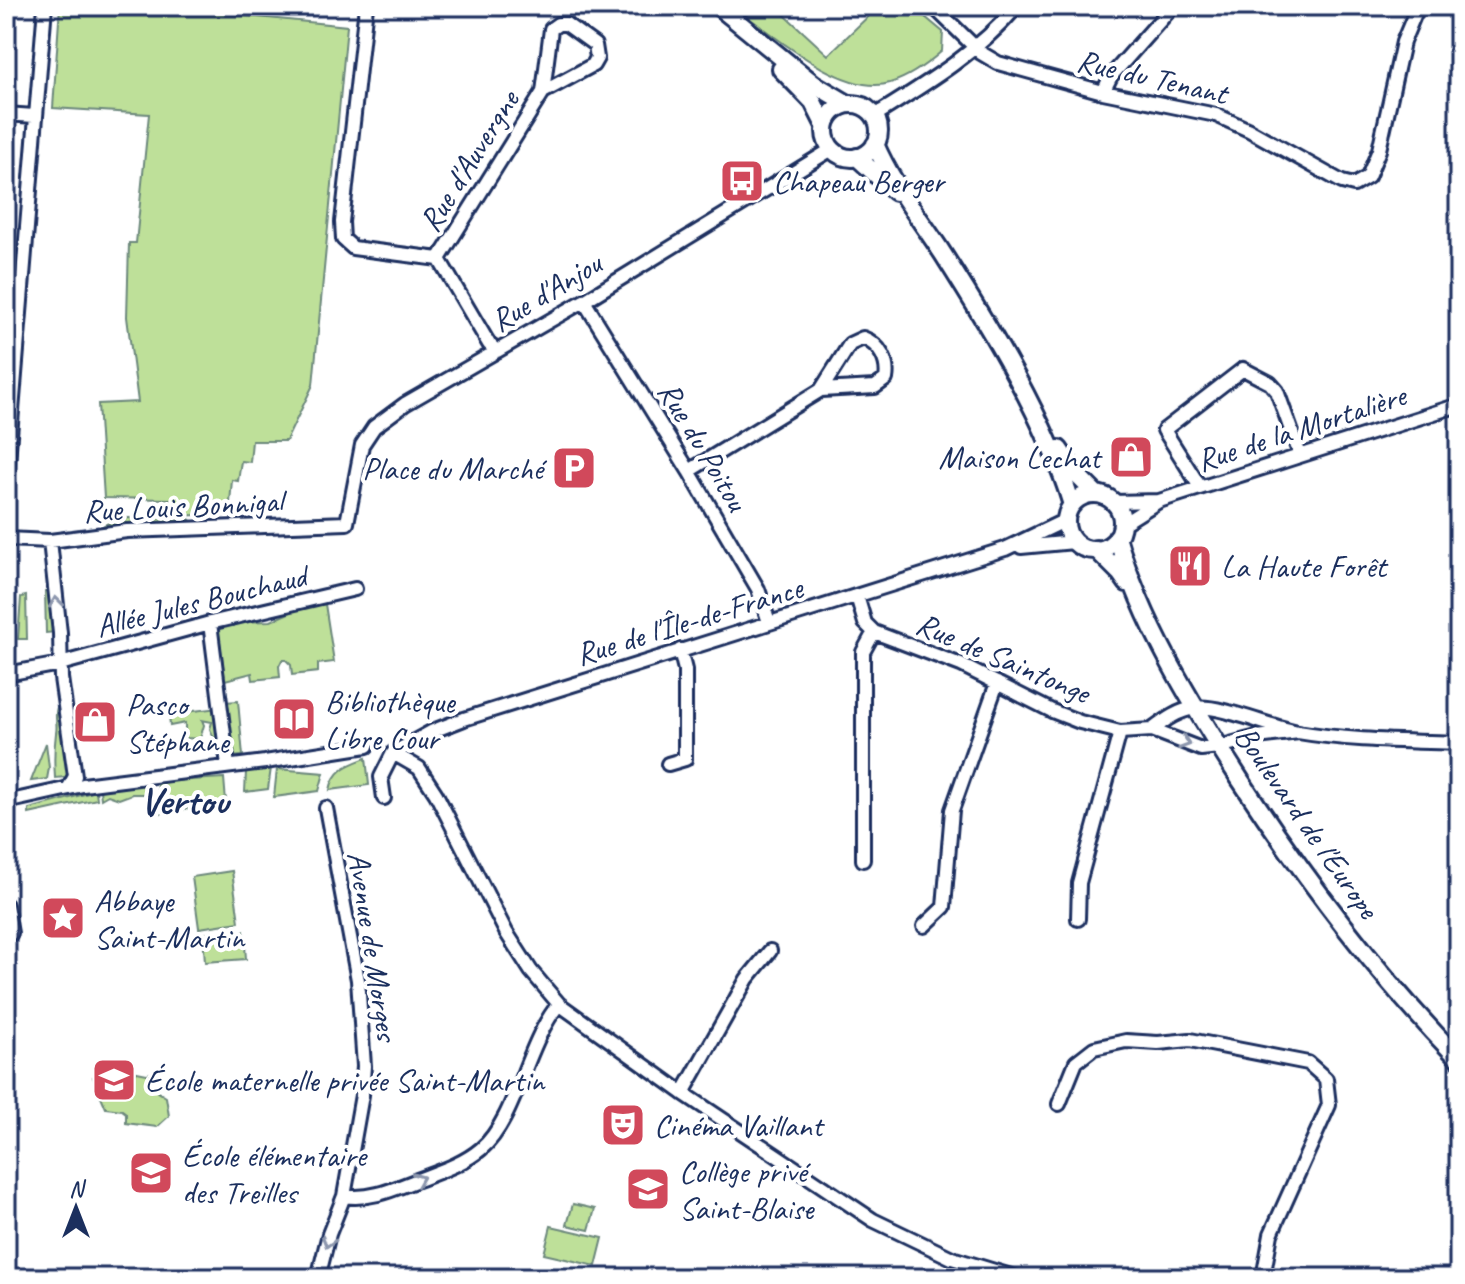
<svg xmlns="http://www.w3.org/2000/svg" width="1465" height="1284" viewBox="0 0 1465 1284" font-family="Caveat,sans-serif">
<rect width="100%" height="100%" fill="#fff"/>
<filter id="ink" filterUnits="userSpaceOnUse"><feTurbulence type="fractalNoise" baseFrequency=".0125" numOctaves="2"/><feDisplacementMap in="SourceGraphic" scale="16" xChannelSelector="R" yChannelSelector="G"/><feConvolveMatrix kernelMatrix="1 2 1 2 8 2 1 2 1" color-interpolation-filters="sRGB"/></filter>
<g filter="url(#ink)">
<path fill="#bee099" stroke="#6c887c" stroke-width="2" d="M60 6H148L347 26 313 385 286 441H252L250 462 241 461 238 481 232 480 229 514 170 516 171 499 104 498 98 404 138 402 127 317 129 243H136L149 114 53 108Z
M733 6H775L828 55 879 6H912L943 32 942 51C926 65 910 77 890 83 842 97 770 32 733 6Z
M129 518 189 519 194 523H144L99 528 114 520Z
M49 590 55 632 46 633 45 591Z
M26 596 27 639H18L21 597Z
M325 604 334 662 318 664V672L292 675 291 665 286 660H282L279 666 280 677 253 680 252 673 225 680 218 627 230 622 271 621 302 607Z
M238 701 243 756 231 757 225 702Z
M57 707H59L68 771 66 777 55 778C54 763 54 748 56 733 58 724 54 716 57 707Z
M218 708 222 738H214L210 729 212 722 202 720 204 725 200 739 185 738V723L170 726 169 714Z
M46 743 49 768 47 779 31 781Z
M366 758 369 785 330 790C334 769 348 765 366 758Z
M265 767 271 768 268 789 245 792 246 772Z
M277 769 324 773 319 791 274 797Z
M224 778 226 802 162 813 157 782Z
M132 783H150L152 794H132L119 799 108 795 101 799 100 790Z
M96 791 97 799 29 814V809Z
M232 871 239 922 199 928 192 877Z
M244 931 246 959 205 962 203 934Z
M127 1070 147 1074 157 1072 158 1092 166 1097 169 1116 157 1127 126 1123V1113L122 1110 106 1108 93 1077 102 1071 115 1074Z
M573 1204 595 1209 589 1230 567 1225Z
M551 1226 603 1238 596 1266 544 1254Z"/>
<g fill="none" stroke-linecap="round" stroke-linejoin="round">
<g stroke="#1b2f5e" stroke-width="18">
<path id="street" d="M366 6 342 222 343 239 353 248 439 259 489 344 497 351
M933 6 981 53 998 63 1103 92 1216 115 1249 130 1342 182 1354 185 1368 177 1379 150 1403 42 1418 6
M1103 92 1111 76 1173 6
M6 114 34 116
M874 116C924 85 979 52 1017 6
M439 259 543 92 593 65 597 58 595 45 566 24H558L551 29 543 92
M584 301 689 471 758 589 769 622
M689 471 821 390 850 344 863 338C880 344 889 362 886 379L875 387 821 390
M6 485 45 6
M1200 487 1164 430 1243 369 1270 383 1277 391 1300 455
M1113 502 1159 501
M1121 525 1159 501 1459 405
M6 539 50 541 127 531 347 523 362 445 374 427 405 404 584 301 832 149
M50 541 60 633 61 678 75 776 69 787
M1021 547 1074 542
M857 596 865 623 874 632 961 665 1052 711 1080 722 1120 732 1152 730 1201 749 1219 747 1257 737 1299 732
M210 623 228 766
M6 674 60 664 210 623 355 589
M1152 730C1165 720 1179 710 1195 708 1219 704 1270 727 1298 732 1350 741 1406 741 1459 743
M393 753 419 768 436 794 506 932 531 971 559 1004 683 1093 873 1220 952 1258 1018 1278
M393 753 433 731 464 719 1005 549 1066 520
M668 764 685 759V670L680 650
M384 798 381 777 393 753
M6 802 83 785 265 762 367 746
M863 860V652L874 632
M6 905 11 933 6 939
M1078 919 1079 883 1120 732
M924 926 944 907 952 810 997 683
M683 1093 747 979 770 951
M1059 1104 1076 1062 1094 1048 1126 1041 1158 1043 1190 1040 1308 1063 1326 1079 1329 1105 1271 1234 1263 1278
M344 1196C370 1200 392 1190 415 1181 438 1172 462 1165 481 1149 516 1120 526 1043 559 1004
M318 1278 329 1234 344 1196 362 1095 364 1066 358 980 326 808"/>
</g>
<g stroke="#1b2f5e" stroke-width="22">
<path id="secondary" d="M718 6 814 84 848 104
M781 69 813 102 825 126
M825 131a27 27 0 1 1 54 0a27 27 0 1 1-54 0Z
M875 144C892 184 919 217 943 254 990 328 1047 421 1072 505
M857 157 895 192
M1059 449 1076 474 1096 494
M1066 522a28 28 0 1 1 56 0a28 28 0 1 1-56 0Z
M1117 537C1142 624 1192 705 1241 781 1306 880 1376 974 1459 1059
M1096 549 1120 573 1127 583"/>
</g>
<use href="#street" stroke="#fff" stroke-width="12"/>
<use href="#secondary" stroke="#fff" stroke-width="16"/>
</g>
<defs><path id="oneway-chevron" d="M-2-3.5L2.5 0L-2 3.5" fill="none" stroke-width="1.6" stroke-linecap="round" stroke-linejoin="round" transform="scale(2)"/></defs>
<g stroke="#8d97ae">
<use href="#oneway-chevron" transform="translate(56 602) rotate(-98)"/>
<use href="#oneway-chevron" transform="translate(1185 743) rotate(18)"/>
<use href="#oneway-chevron" transform="translate(419 1179) rotate(-22)"/>
<use href="#oneway-chevron" transform="translate(328 1242) rotate(107)"/>
</g>
</g>
<defs>
<g id="bus-square" transform="scale(2.3)"><rect x="-9" y="-9" width="18" height="18" rx="4" fill="#d1495b" stroke="#fff"/><path d="M-5-6H5V4H4V6H2V4H-2V6H-4V4H-5ZM-3.5-4V0h7V-4ZM-3.5 1.2v1.5H-2V1.2ZM2 1.2v1.5H3.5V1.2Z" fill="#fff"/></g>
<g id="shop-square" transform="scale(2.3)"><rect x="-9" y="-9" width="18" height="18" rx="4" fill="#d1495b" stroke="#fff"/><path d="M-5-2.5h2.3a2.7 3.5 0 0 1 5.4 0H5L5.5 6h-11ZM-1.5-2.5h3a1.5 2.3 0 0 0-3 0Z" fill="#fff"/></g>
<g id="parking-square" transform="scale(2.3)"><rect x="-9" y="-9" width="18" height="18" rx="4" fill="#d1495b" stroke="#fff"/><path d="M-3.5-5.5H1a3.5 3.5 0 0 1 0 7H-1V5.5H-3.5ZM-1-3.4V-.6H.8a1.4 1.4 0 0 0 0-2.8Z" fill="#fff"/></g>
<g id="restaurant-square" transform="scale(2.3)"><rect x="-9" y="-9" width="18" height="18" rx="4" fill="#d1495b" stroke="#fff"/><path d="M-5-6h1v4h1v-4h1v4h1v-4h1v5L-1.5 .5V6h-2V.5L-5-1ZM5-6V6H3V1.5H1.5Q1.5-4 5-6Z" fill="#fff"/></g>
<g id="library-square" transform="scale(2.3)"><rect x="-9" y="-9" width="18" height="18" rx="4" fill="#d1495b" stroke="#fff"/><path d="M-6-4Q-3-5.5-.7-3.5V5Q-3 3-6 4ZM6-4Q3-5.5 .7-3.5V5Q3 3 6 4Z" fill="#fff"/></g>
<g id="sight-square" transform="scale(2.3)"><rect x="-9" y="-9" width="18" height="18" rx="4" fill="#d1495b" stroke="#fff"/><path d="M0-6L1.8-2.2L6-1.7L2.9 1.2L3.7 5.4L0 3.3L-3.7 5.4L-2.9 1.2L-6-1.7L-1.8-2.2Z" fill="#fff"/></g>
<g id="school-square" transform="scale(2.3)"><rect x="-9" y="-9" width="18" height="18" rx="4" fill="#d1495b" stroke="#fff"/><path d="M0-5L7-2L0 1L-7-2ZM-4 1L0 2.5L4 1V4Q0 6-4 4Z" fill="#fff"/></g>
<g id="theatre-square" transform="scale(2.3)"><rect x="-9" y="-9" width="18" height="18" rx="4" fill="#d1495b" stroke="#fff"/><path d="M-5-5.5Q0-4 5-5.5V0Q5 5 0 6Q-5 5-5 0ZM-3.3-2.5H-1v1.5H-3.3ZM1-2.5H3.3v1.5H1ZM-2.8 1Q0 5.5 2.8 1Z" fill="#fff"/></g>
</defs>
<g fill-rule="evenodd">
<use href="#bus-square" x="742" y="181"/>
<use href="#shop-square" x="1131" y="457"/>
<use href="#parking-square" x="574" y="468"/>
<use href="#restaurant-square" x="1190" y="566"/>
<use href="#library-square" x="294" y="719"/>
<use href="#shop-square" x="95" y="722"/>
<use href="#sight-square" x="63" y="918"/>
<use href="#school-square" x="114" y="1080"/>
<use href="#theatre-square" x="623" y="1125"/>
<use href="#school-square" x="151" y="1173"/>
<use href="#school-square" x="648" y="1189"/>
</g>
<g text-anchor="middle" dominant-baseline="central" stroke-width="8" stroke-linejoin="round" paint-order="stroke">
<g font-size="32" fill="#1b2f5e" stroke="#fff">
<text transform="translate(1152 77) rotate(13)">Rue du Tenant</text>
<text transform="translate(469 161) rotate(-58)">Rue d'Auvergne</text>
<text transform="translate(546 292) rotate(-31)">Rue d'Anjou</text>
<text transform="translate(1301 428) rotate(-18)">Rue de la Mortalière</text>
<text transform="translate(703 446) rotate(59)">Rue du Poitou</text>
<text transform="translate(183 506) rotate(-3)">Rue Louis Bonnigal</text>
<text transform="translate(201 601) rotate(-14)">Allée Jules Bouchaud</text>
<text transform="translate(689 621) rotate(-17)">Rue de l'Île-de-France</text>
<text transform="translate(1003 658) rotate(23)">Rue de Saintonge</text>
<text transform="translate(1307 822) rotate(55)">Boulevard de l'Europe</text>
<text transform="translate(373 946) rotate(81)">Avenue de Morges</text>
</g>
<g font-size="32" fill="#1b2f5e" stroke="#fff" text-anchor="start">
<text x="773" y="181">Chapeau Berger</text>
<text x="1100" y="457" text-anchor="end">Maison Lechat</text>
<text x="543" y="468" text-anchor="end">Place du Marché</text>
<text x="1221" y="566">La Haute Forêt</text>
<text x="325" y="701">Bibliothèque<tspan x="325" dy="37">Libre Cour</tspan></text>
<text x="126" y="704">Pasco<tspan x="126" dy="37">Stéphane</tspan></text>
<text x="94" y="900">Abbaye<tspan x="94" dy="37">Saint-Martin</tspan></text>
<text x="145" y="1080">École maternelle privée Saint-Martin</text>
<text x="654" y="1125">Cinéma Vaillant</text>
<text x="182" y="1155">École élémentaire<tspan x="182" dy="37">des Treilles</tspan></text>
<text x="679" y="1171">Collège privé<tspan x="679" dy="37">Saint-Blaise</tspan></text>
</g>
<g font-size="40" font-weight="bold" fill="#1b2f5e" stroke="#fff">
<text x="184" y="801">Vertou</text>
</g>
</g>
<rect width="1465" height="1284" fill="none" stroke="#fff" stroke-width="32"/>
<rect x="16" y="16" width="1433" height="1252" fill="none" stroke="#1b2f5e" stroke-width="3" filter="url(#ink)"/>
<g transform="translate(76 1208)" stroke="#ffffff" stroke-width="6" paint-order="stroke">
<path d="M0-6L14 30L0 20L-14 30Z" fill="#1b2f5e"/>
<text y="-12" font-size="22" font-weight="bold" text-anchor="middle" fill="#1b2f5e">N</text>
</g>
</svg>
